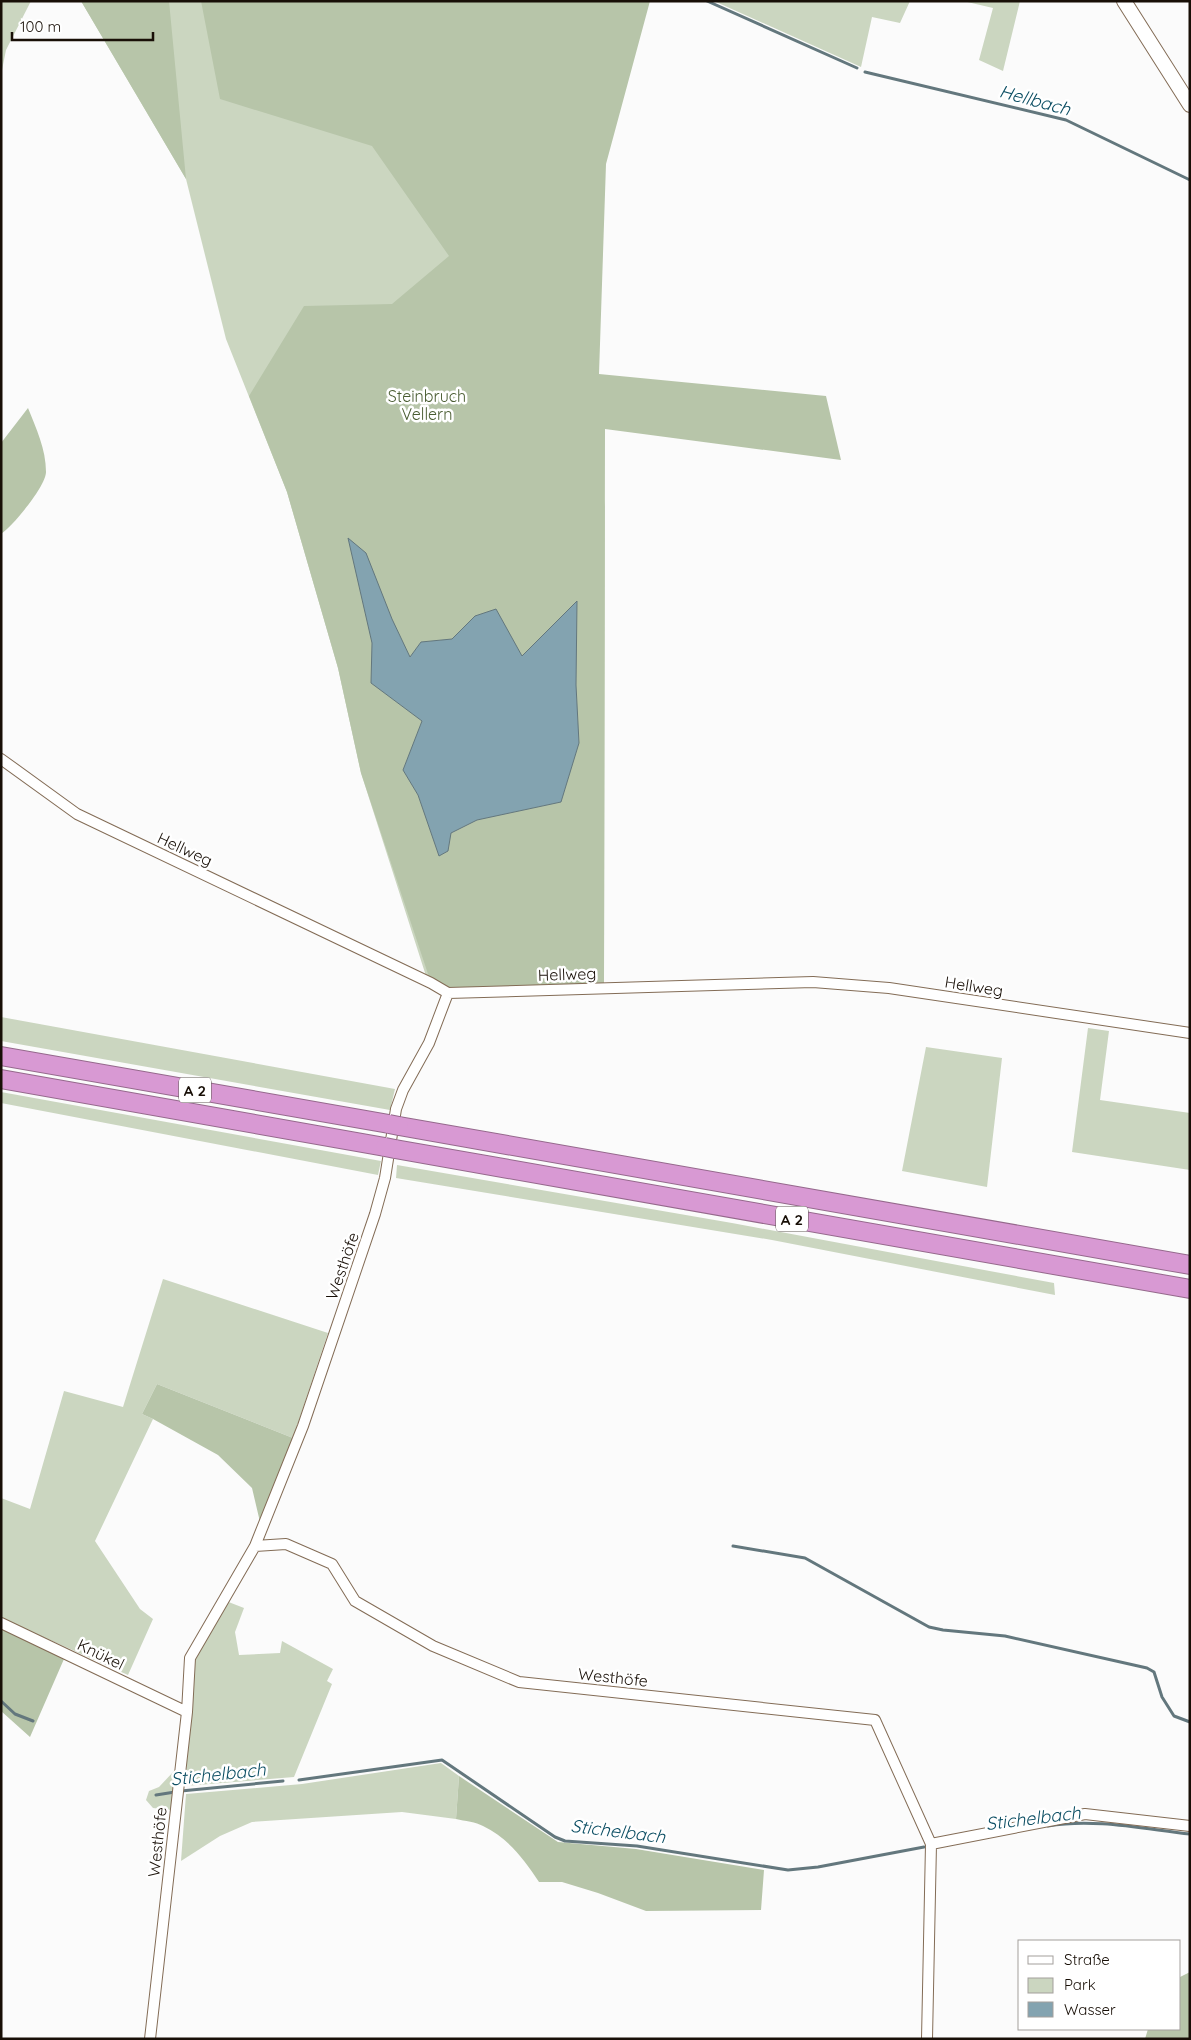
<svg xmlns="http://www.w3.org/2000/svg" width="1191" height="2040" viewBox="0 0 1191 2040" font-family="Quicksand,sans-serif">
<rect width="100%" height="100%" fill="#fbfbfb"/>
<path fill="#cbd6c0" d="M1 1H31L6 50 1 75Z
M81 1H230L384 127 588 387 605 507 604 983 452 989 426 976 361 773 338 668 287 492 226 339 186 179Z
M714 1H910L900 23 872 17 861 67Z
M963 1H1020L1003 71 979 60 993 8Z
M1 1017 395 1089 390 1110 1 1041Z
M1088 1028 1109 1031 1100 1100 1190 1113V1170L1072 1152Z
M926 1047 1002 1058 987 1187 902 1171Z
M1 1092 381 1161 378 1175 1 1103Z
M397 1165 732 1223 1054 1283 1055 1295 772 1240 396 1178Z
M163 1279 328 1333 293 1438 157 1384 142 1414 153 1419 95 1541 140 1609 153 1619 128 1675 1 1618V1498L30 1509 64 1391 123 1407Z
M226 1601 244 1608 235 1632 239 1655 280 1653 282 1641 333 1669 327 1681 332 1684 294 1777 185 1786 195 1661Z
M441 1763 459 1776 456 1819 402 1812 252 1822 220 1836 181 1861 186 1794 302 1784Z
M175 1770 172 1810 153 1808 146 1800 149 1791 159 1787Z"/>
<path fill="#b7c5a9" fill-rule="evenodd" d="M81 1H169L186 179Z
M201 1H650L606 164 599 374 826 396 841 460 605 429 604 983 448 993 431 983 361 773 338 668 287 492 249 396 304 306 392 304 449 256 372 146 220 99ZM349 539 392 619 410 657 421 642 452 639 475 616 522 656 577 601 576 685 579 743 561 802 477 820 451 833 448 851 439 856 418 795 403 770 422 721 371 683 372 643Z
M28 408C36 428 46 449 46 472 46 486 13 526 1 534V443Z
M157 1384 293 1438 260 1522 252 1488 218 1455 153 1419 142 1414Z
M1 1629 64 1659 30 1737 1 1711Z
M459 1776 558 1842 636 1849 764 1870 761 1910 646 1911 598 1893 562 1882H539C524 1859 508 1838 483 1826 476 1822 465 1821 456 1819Z
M1190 1972V2039H1145L1148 2029H1180V1977Z"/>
<path fill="#83a3b0" stroke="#63777d" d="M348 538 366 553 392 619 410 657 421 642 452 639 475 616 496 609 522 656 577 601 576 685 579 743 561 802 477 820 451 833 448 851 439 856 418 795 403 770 422 721 371 683 372 643Z"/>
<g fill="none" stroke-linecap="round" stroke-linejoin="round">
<path stroke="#63777d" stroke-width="3" d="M707 1 857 68
M865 72 1066 120 1190 180
M733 1546 805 1558 929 1627 943 1630 1005 1636 1147 1668 1154 1672 1162 1697 1174 1716 1190 1722
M1 1701 15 1714 33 1721
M299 1780 442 1760 555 1837 565 1841 637 1846 788 1870 818 1867 924 1847
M181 1791 283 1781
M156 1795 175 1792
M1048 1826C1094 1818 1144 1829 1190 1834"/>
<g stroke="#836c56" stroke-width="12">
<path id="street" d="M1 759 77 814 431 983 448 993 813 982 889 988 1190 1033
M255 1546 286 1544 332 1564 355 1601 433 1646 519 1682 875 1720 931 1844 927 2039
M1 1623 187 1712
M931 1844 1085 1814 1190 1826
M150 2039 187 1712 190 1658 255 1546 303 1426 375 1214 385 1178 396 1109 403 1090 429 1043 448 993"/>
</g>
<g stroke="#836c56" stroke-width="16">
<path id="secondary" d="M1124 1 1190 105"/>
</g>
<g stroke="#95698c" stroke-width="20">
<path id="highway" d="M1 1056 389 1124
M1 1079 385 1147
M399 1126 1190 1265
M395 1149 1190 1289"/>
</g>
<use href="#street" stroke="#fff" stroke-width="10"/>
<use href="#secondary" stroke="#fff" stroke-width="14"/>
<use href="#highway" stroke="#d899d3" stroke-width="18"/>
<g stroke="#95698c" stroke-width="20" stroke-linecap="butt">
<path id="highway-bridge" d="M389 1124 399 1126
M385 1147 395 1149"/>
</g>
<use href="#highway-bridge" stroke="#d899d3" stroke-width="18"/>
</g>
<g text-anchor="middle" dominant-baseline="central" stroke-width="5" stroke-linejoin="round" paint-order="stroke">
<g fill="#fff" stroke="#5d5751" stroke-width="1">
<rect x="179" y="1077.5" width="32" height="25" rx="4"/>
<rect x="776" y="1206.5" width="32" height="25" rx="4"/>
</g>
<g font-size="15" font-weight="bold" fill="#180f07">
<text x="195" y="1090">A 2</text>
<text x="792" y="1219">A 2</text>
</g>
<g font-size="16" fill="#495c31" stroke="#fff">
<text x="427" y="396">Steinbruch<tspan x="427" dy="18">Vellern</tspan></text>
</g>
<g font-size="16" fill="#180f07" stroke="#fff">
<text transform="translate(185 849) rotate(25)">Hellweg</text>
<text transform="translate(567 974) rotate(-2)">Hellweg</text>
<text transform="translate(974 986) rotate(9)">Hellweg</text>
<text transform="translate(342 1266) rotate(-71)">Westhöfe</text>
<text transform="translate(101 1654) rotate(26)">Knükel</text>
<text transform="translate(613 1677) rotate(6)">Westhöfe</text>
<text transform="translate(157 1842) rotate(-84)">Westhöfe</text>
</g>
<g font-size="18" font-style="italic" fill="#0d4f64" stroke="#fff">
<text transform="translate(1035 100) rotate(15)">Hellbach</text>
<text transform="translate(218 1774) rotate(-6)">Stichelbach</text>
<text transform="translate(1033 1818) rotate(-7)">Stichelbach</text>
<text transform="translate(618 1831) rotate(7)">Stichelbach</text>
</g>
</g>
<rect width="1191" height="2040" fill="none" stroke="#180f07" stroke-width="5"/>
<rect x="1018" y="1940" width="162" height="90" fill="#ffffff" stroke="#a39f9c"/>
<rect x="1028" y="1956" width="25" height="8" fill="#ffffff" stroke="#a39f9c"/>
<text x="1064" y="1965" font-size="15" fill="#180f07">Straße</text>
<rect x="1028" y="1978" width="25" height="15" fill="#cbd6c0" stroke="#a39f9c"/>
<text x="1064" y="1990" font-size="15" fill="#180f07">Park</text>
<rect x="1028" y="2002" width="25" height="15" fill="#83a3b0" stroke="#a39f9c"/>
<text x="1064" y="2015" font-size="15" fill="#180f07">Wasser</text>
<path d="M12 32v8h141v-8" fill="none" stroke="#180f07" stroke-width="2.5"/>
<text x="20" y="32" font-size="15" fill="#180f07" stroke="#ffffff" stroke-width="4" paint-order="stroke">100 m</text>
</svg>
